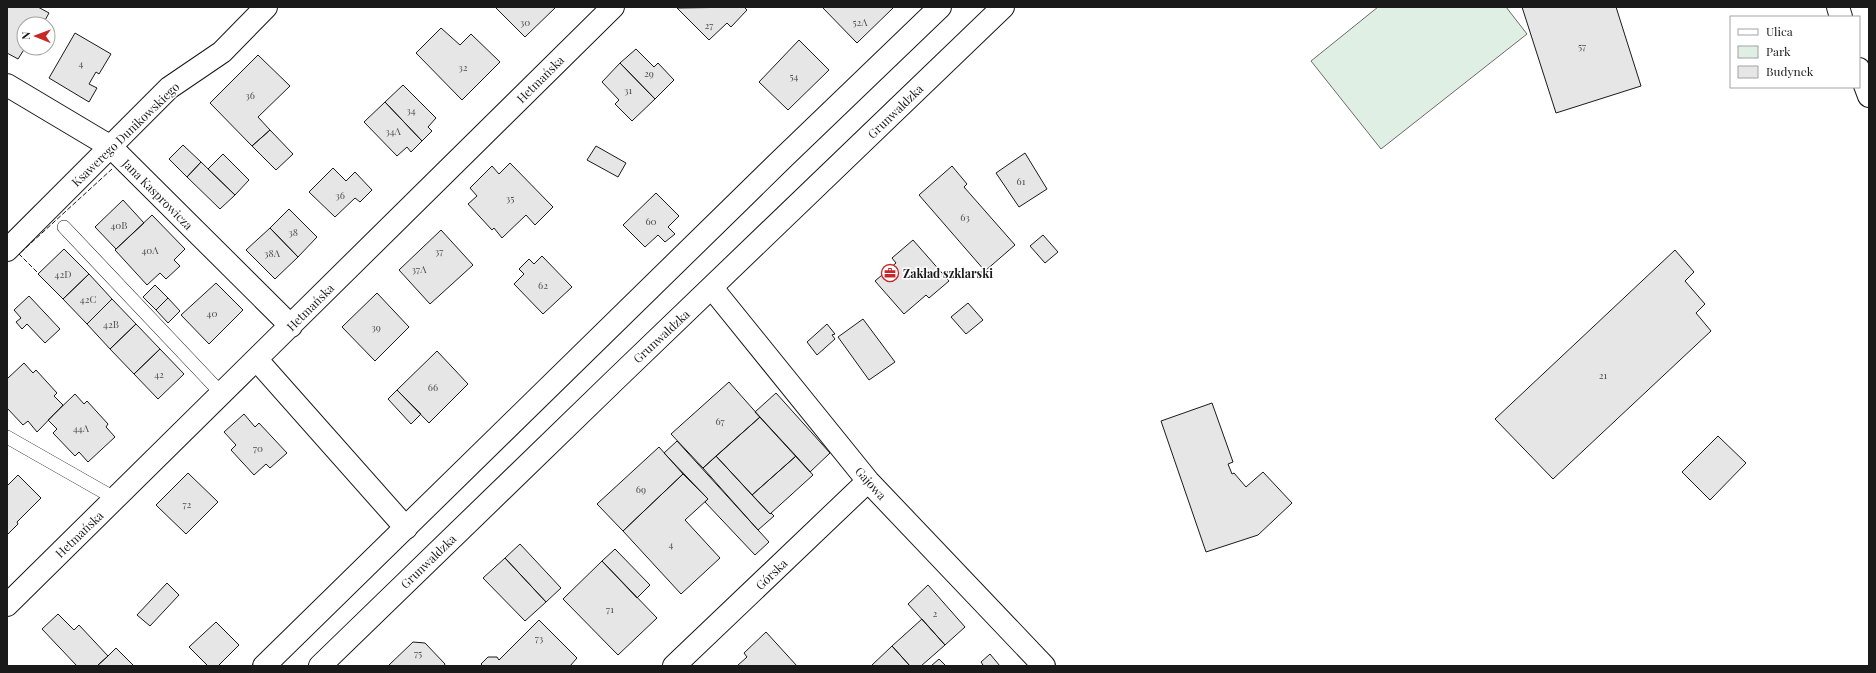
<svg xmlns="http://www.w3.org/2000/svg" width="1876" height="673" viewBox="0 0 1876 673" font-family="'Playfair Display',serif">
<rect width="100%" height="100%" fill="#fff"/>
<path fill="#e0efe3" stroke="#6a6a6a" d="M1378 7H1506L1527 34 1381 149 1311 61Z"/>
<path fill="#e6e6e6" stroke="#1a1a1a" d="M7 7H38L49 13 43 24H24L25 48 18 59 7 53Z
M495 7H556L525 37Z
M744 7 747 10 731 27 727 23 709 40 677 8Z
M822 7H894L857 43Z
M1522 7H1616L1641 86 1556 113Z
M441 28 460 45 471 34 500 62 462 100 416 53Z
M75 33 111 54 99 74 96 72 89 84 97 88 89 102 49 78Z
M799 40 829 70 788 110 759 82Z
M636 49 654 67 658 63 674 80 655 99 620 63Z
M258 55 290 86 258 117 270 130 252 146 210 103Z
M620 63 655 99 632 121 615 104 619 100 602 82Z
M403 85 436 118 428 127 432 131 422 141 385 102Z
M385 102 422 141 411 152 407 147 397 156 364 122Z
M270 130 293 154 276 170 252 146Z
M183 145 201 162 187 177 169 159Z
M596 146 626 163 618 177 587 160Z
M1025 153 1047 189 1019 207 996 173Z
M223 154 249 180 235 195 208 169Z
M201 162 235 195 220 209 187 177Z
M510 163 553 207 535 225 526 215 502 238 494 228 492 230 468 204 477 196 470 188 492 166 499 174Z
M952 166 967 184 964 187 1015 245 985 271 919 195Z
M333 168 346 181 355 172 372 190 360 202 355 198 335 217 309 192Z
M656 193 679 216 668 227 675 234 665 242 658 235 645 247 623 225Z
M123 200 144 223 116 249 95 227Z
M289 209 317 237 298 257 270 228Z
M152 215 185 249 174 260 180 266 166 279 160 273 147 285 115 250Z
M270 228 298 257 275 279 246 250Z
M441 230 473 265 430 304 399 270Z
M1043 235 1058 252 1045 263 1030 246Z
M913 240 949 281 929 298 926 295 904 314 875 281 896 263 892 258Z
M64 249 89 274 63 299 38 274Z
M1675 250 1694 272 1685 281 1705 304 1696 313 1711 331 1553 479 1495 419Z
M542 256 572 287 543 314 514 284 524 274 519 269 529 259 534 264Z
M89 274 112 299 87 324 63 299Z
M216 283 243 310 209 344 181 315Z
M155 285 168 298 156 310 143 297Z
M377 293 409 327 375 361 342 327Z
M29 296 60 329 45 343 27 324 22 329 16 322 21 318 14 310Z
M168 298 180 311 168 323 156 310Z
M112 299 136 324 110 349 87 324Z
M968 303 983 320 966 334 951 317Z
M863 319 895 362 869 380 838 337Z
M136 324 160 349 134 374 110 349Z
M827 324 835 334 832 335 835 339 817 355 807 342Z
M160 349 184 374 158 399 134 374Z
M437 351 468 384 429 423 397 390Z
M24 363 33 373 36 370 57 393 54 396 63 405 37 432 28 421 23 425 7 408V379Z
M729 382 760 417 703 468 671 434Z
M397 390 421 414 411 424 388 399Z
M776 393 830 453 810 472 755 412Z
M75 394 84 404 87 401 108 424 106 427 115 437 88 462 79 452 75 456 53 433 57 429 48 420Z
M1212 403 1233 462 1228 464 1232 474 1234 473 1246 487 1263 472 1292 503 1258 535 1206 552 1161 421Z
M244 414 255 427 259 423 287 453 270 468 266 464 254 475 231 450 236 445 224 432Z
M760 417 796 456 752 495 716 456Z
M1718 436 1746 463 1710 500 1682 472Z
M677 441 769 542 755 555 705 502 708 499 664 453Z
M659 447 683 474 623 531 597 504Z
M716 456 770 514 771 513 774 516 758 530 703 468Z
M796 456 813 475 770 514 752 495Z
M188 473 218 502 186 534 156 505Z
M683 474 708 499 685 520 720 558 681 594 623 531Z
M18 475 41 498 17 522 18 524 7 535V486Z
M520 544 561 588 546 602 505 558Z
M615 549 650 585 637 598 602 561Z
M505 558 546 602 525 621 483 578Z
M602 561 657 618 618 655 563 599Z
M167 583 179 595 150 626 137 615Z
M928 585 965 627 945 645 908 604Z
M58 614 74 630 79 625 108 656 97 666H77L42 629Z
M922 619 945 645 921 666H910L892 646Z
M539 620 577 658 570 666H483L481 664 488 657H497L499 660Z
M216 622 239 645 218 666H208L189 647Z
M766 632 797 666H737L747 657 744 653Z
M413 642 425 643 445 664 444 666H388Z
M892 646 910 666H871Z
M116 648 134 666H97L108 656Z
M990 654 1000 666H981L983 665 981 662Z
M939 659 946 666H931Z"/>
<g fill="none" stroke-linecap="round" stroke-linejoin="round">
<g stroke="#1a1a1a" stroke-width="14">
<path id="service" d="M64 227 222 394
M7 437 116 499"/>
</g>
<g stroke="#1a1a1a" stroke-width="24">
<path id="minor" d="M1838 7 1841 17
M1859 69 1869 96
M7 85 111 147 291 326
M7 250 169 88 222 52 266 7
M712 288 868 481 1044 666
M257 360 406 528
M7 605 613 7
M674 666 868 481"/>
</g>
<g stroke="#1a1a1a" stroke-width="24">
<path id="primary" d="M264 666 783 158 940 7
M320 666 616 379 1003 7"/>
</g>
<use href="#service" stroke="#fff" stroke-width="13"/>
<use href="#minor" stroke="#fff" stroke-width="22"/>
<use href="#primary" stroke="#fff" stroke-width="22"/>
<path stroke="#1a1a1a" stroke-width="1" stroke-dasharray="5 2" stroke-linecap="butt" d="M37 272 19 254 112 169"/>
</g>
<defs>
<g id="office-ring" transform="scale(0.9)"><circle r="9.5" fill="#fff" stroke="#c62828" stroke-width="1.5"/><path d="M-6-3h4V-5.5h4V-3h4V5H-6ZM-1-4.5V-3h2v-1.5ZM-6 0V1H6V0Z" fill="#c62828"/></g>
</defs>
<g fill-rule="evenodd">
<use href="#office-ring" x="890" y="273"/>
</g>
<g text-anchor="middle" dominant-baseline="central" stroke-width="3" stroke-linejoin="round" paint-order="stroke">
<g font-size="10" fill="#4d4d4d">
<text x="525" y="22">30</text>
<text x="860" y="22">52A</text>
<text x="709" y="25">27</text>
<text x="1582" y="46">57</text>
<text x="81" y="63">4</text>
<text x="463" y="67">32</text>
<text x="649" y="73">29</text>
<text x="794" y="76">54</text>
<text x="628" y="90">31</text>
<text x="250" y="95">36</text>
<text x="411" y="110">34</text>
<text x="393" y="131">34A</text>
<text x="1021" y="181">61</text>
<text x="340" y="195">36</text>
<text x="510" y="198">35</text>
<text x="965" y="217">63</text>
<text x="651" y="221">60</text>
<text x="119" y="225">40B</text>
<text x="293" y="232">38</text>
<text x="150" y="250">40A</text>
<text x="439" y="251">37</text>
<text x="272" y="253">38A</text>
<text x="419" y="269">37A</text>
<text x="63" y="274">42D</text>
<text x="543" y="285">62</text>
<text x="88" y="299">42C</text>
<text x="212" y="313">40</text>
<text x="111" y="324">42B</text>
<text x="376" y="327">39</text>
<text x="159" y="374">42</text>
<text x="1603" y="375">21</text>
<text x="433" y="387">66</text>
<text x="720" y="421">67</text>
<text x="81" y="428">44A</text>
<text x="258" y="448">70</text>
<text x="641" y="489">69</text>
<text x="187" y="504">72</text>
<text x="671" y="544">4</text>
<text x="610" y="609">71</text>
<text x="935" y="613">2</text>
<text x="539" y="638">73</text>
<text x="418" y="653">75</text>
</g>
<g font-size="12" fill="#1a1a1a" stroke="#fff">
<text transform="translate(540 79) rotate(-45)">Hetmańska</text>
<text transform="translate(895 111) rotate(-44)">Grunwaldzka</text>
<text transform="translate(125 134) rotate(-44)">Ksawerego Dunikowskiego</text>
<text transform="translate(158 194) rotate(45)">Jana Kasprowicza</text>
<text transform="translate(310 307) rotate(-45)">Hetmańska</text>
<text transform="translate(661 336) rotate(-43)">Grunwaldzka</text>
<text transform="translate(871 483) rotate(48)">Gajowa</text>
<text transform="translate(79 534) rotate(-44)">Hetmańska</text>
<text transform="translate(428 561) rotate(-44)">Grunwaldzka</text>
<text transform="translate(771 574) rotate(-44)">Górska</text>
</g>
<g font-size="12" font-weight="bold" fill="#1a1a1a" stroke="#fff" text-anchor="start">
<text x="903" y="273">Zakład szklarski</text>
</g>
</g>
<rect width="1876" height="673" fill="none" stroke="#1a1a1a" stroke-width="16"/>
<rect x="1730" y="16" width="130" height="72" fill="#ffffff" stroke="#a3a3a3"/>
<rect x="1738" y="29" width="20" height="6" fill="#ffffff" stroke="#a3a3a3"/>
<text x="1766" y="36" font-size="12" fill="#1a1a1a">Ulica</text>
<rect x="1738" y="46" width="20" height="12" fill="#e0efe3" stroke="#a3a3a3"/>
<text x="1766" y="56" font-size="12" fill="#1a1a1a">Park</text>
<rect x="1738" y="66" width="20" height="12" fill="#e6e6e6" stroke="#a3a3a3"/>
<text x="1766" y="76" font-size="12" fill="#1a1a1a">Budynek</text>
<g transform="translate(36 36) rotate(271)"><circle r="19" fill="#ffffff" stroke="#a3a3a3"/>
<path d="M0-3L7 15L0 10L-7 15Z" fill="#c62828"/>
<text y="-6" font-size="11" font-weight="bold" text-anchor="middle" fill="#1a1a1a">N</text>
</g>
</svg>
